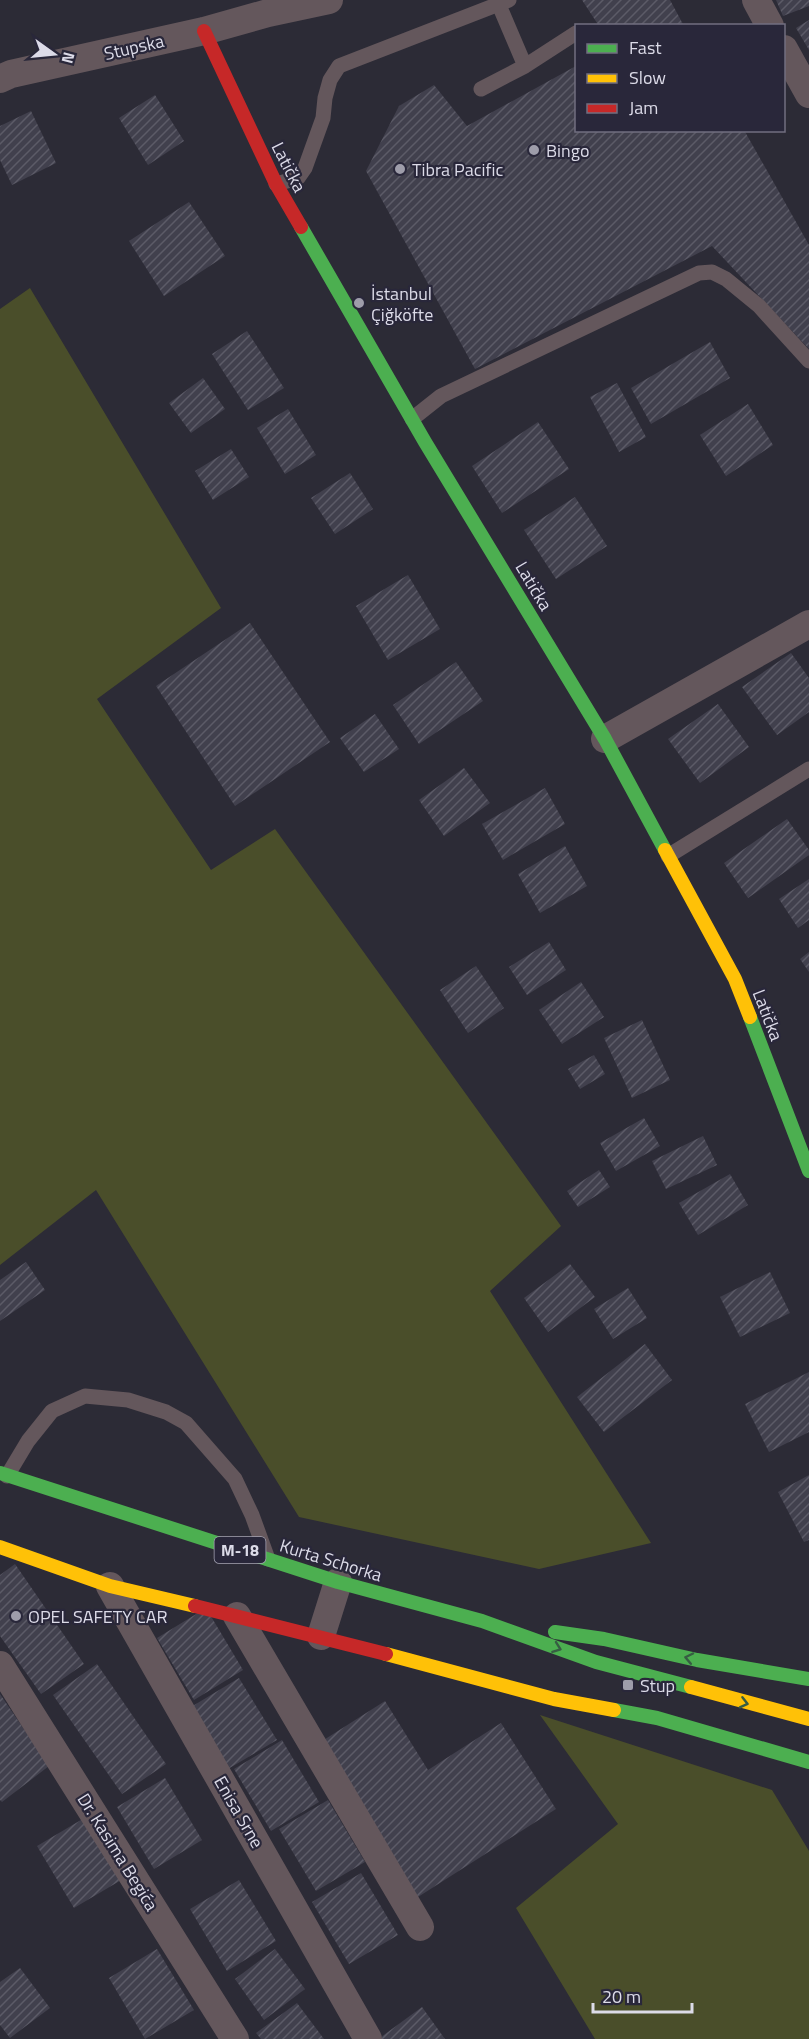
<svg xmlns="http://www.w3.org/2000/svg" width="809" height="2039" viewBox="0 0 809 2039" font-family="'Titillium Web',sans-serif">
<defs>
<pattern id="building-hatch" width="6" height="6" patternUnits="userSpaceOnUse" patternTransform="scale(1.5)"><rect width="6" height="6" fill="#41404d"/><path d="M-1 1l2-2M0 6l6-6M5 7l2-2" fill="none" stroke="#5c5b67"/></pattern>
</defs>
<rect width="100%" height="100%" fill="#2c2b36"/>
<path fill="#4a4e2a" d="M30 288 221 608 97 699 211 870 275 829 561 1226 490 1291 651 1543 539 1569 299 1517 96 1190 0 1265V309Z
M540 1715 772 1790 809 1851V2039H595L516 1908 618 1824Z"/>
<path fill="url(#building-hatch)" d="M582 0H670L684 26H599Z
M776 0H809V6L783 16Z
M809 20V50L796 28Z
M576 66V130H744L809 245V349L712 246 475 369 366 171 399 106 434 85 467 126Z
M155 95 184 141 148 165 119 118Z
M31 111 56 163 12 185 0 160V126Z
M189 202 225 256 164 296 129 241Z
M247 331 284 388 248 410 212 354Z
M710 342 730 378 651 424 631 388Z
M203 378 225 409 191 433 169 403Z
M617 383 646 437 619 452 590 397Z
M748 404 773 445 726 476 700 435Z
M288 409 316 455 285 474 257 428Z
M538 422 569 469 502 513 472 466Z
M231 449 249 477 213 500 195 471Z
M350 473 373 509 335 534 311 498Z
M575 497 607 546 556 579 524 530Z
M408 575 440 629 388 660 356 606Z
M250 623 330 742 235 806 156 686Z
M791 653 809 678V712L777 735 742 687Z
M456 662 483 701 419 744 393 705Z
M718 704 749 747 700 783 668 739Z
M375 714 399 749 364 772 340 738Z
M464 768 490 803 444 836 419 800Z
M545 788 565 824 503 860 482 824Z
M787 819 809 850V855L748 898 724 863Z
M565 846 587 886 540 913 518 874Z
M809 879V920L798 928 779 899Z
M549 942 566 970 527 995 509 967Z
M809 952V972L800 959Z
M476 966 504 1008 468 1033 440 990Z
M581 982 604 1017 562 1044 539 1010Z
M642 1020 670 1080 632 1098 604 1038Z
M594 1055 605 1074 580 1089 568 1069Z
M644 1118 660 1146 616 1171 600 1143Z
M703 1136 717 1165 666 1189 652 1161Z
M599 1170 610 1187 578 1207 567 1191Z
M730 1174 748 1205 698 1235 679 1203Z
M26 1262 45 1290 0 1321V1280Z
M570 1264 595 1297 548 1332 524 1298Z
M770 1272 790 1313 740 1337 720 1297Z
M628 1288 647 1318 613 1339 594 1309Z
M645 1344 672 1380 604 1432 577 1397Z
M809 1372V1432L769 1452 745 1404Z
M809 1475V1540L804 1542 778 1492Z
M15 1564 84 1664 41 1694 0 1636V1575Z
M206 1608 243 1670 194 1700 157 1638Z
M97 1664 166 1764 122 1794 53 1695Z
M239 1678 277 1740 228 1769 191 1707Z
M0 1694 49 1766 2 1802 0 1800Z
M385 1701 428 1770 501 1723 556 1809 418 1897 319 1743Z
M282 1740 319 1802 271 1831 234 1769Z
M165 1778 202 1840 154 1869 117 1807Z
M328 1800 365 1862 316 1891 279 1829Z
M86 1817 123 1879 74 1908 37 1846Z
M361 1873 398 1935 349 1964 312 1902Z
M239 1880 276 1941 227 1971 190 1909Z
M157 1949 194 2010 145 2039 109 1978Z
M275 1949 305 1989 264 2020 235 1979Z
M20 1968 50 2008 10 2038 0 2025V1982Z
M297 2003 324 2039H261L256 2033Z
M422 2007 445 2039H382L381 2037Z"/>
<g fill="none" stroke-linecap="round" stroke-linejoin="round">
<path stroke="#64575c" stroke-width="15" d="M499 5 525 66 576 33
M481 89 525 66
M276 184 298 178 305 168 323 118 325 98 330 80 339 66 509 0
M412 419 441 396 699 273 712 272 726 279 759 306 809 361
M668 856 809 769
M7 1476 28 1441 52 1411 85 1396 128 1400 166 1412 186 1423 235 1479 252 1515 268 1559"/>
<path stroke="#64575c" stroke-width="28" d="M756 0 770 26
M784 49 809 94
M0 79 11 74 204 31 268 13 329 0
M605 739 809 624
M110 1586 368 2039
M237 1616 420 1927
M321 1636 338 1582
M0 1665 235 2039"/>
<path stroke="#4caf50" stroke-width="14" d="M301 227 425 442 605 739 665 850
M750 1017 809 1171
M0 1473 338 1582 482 1621 596 1662 691 1687
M555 1632 604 1639 697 1660 809 1679
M614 1710 657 1718 809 1762"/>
<path stroke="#ffc107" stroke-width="14" d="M665 850 735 979 750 1017
M0 1547 110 1586 195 1606
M386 1654 554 1699 614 1710
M691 1687 809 1719"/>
<path stroke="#c62828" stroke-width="14" d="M204 31 276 184 301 227
M195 1606 386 1654"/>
</g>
<defs><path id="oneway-chevron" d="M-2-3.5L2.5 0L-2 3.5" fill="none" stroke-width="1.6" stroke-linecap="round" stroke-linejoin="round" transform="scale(1.5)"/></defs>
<g stroke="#375d43">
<use href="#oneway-chevron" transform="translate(557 1648) rotate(20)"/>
<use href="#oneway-chevron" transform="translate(689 1658) rotate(-168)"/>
<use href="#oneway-chevron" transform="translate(744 1703) rotate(14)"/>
</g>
<g fill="#9e9daa" stroke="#29273a" stroke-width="2">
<circle cx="534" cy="150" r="6"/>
<circle cx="400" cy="169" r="6"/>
<circle cx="359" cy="303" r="6"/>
<circle cx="16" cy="1616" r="6"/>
<rect x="622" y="1679" width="12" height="12" rx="3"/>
</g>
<g text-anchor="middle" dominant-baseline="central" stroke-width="4.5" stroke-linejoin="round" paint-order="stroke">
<rect fill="#29273a" stroke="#a6a5b4" stroke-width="1.5" x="214.5" y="1537" width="51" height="26" rx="4.5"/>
<g font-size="16" font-weight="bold" fill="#dcdbe8">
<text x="240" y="1550">M-18</text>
</g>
<g font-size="18" fill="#dcdbe8" stroke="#29273a">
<text transform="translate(134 47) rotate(-13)">Stupska</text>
<text transform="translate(289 167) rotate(63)">Latička</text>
<text transform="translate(534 586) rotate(59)">Latička</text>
<text transform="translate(768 1015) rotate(69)">Latička</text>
<text transform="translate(331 1560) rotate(17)">Kurta Schorka</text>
<text transform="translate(239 1812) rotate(60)">Enisa Srne</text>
<text transform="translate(118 1852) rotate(58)">Dr. Kasima Begića</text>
</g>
<g font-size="18" fill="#dcdbe8" stroke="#29273a" text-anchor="start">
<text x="546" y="150">Bingo</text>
<text x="412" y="169">Tibra Pacific</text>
<text x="371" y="293">İstanbul<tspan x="371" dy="21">Çiğköfte</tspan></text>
<text x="28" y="1616">OPEL SAFETY CAR</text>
<text x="640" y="1685">Stup</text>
</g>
</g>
<rect x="575" y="24" width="210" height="108" fill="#29273a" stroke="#716f80" stroke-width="1.5"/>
<rect x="587" y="44" width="30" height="9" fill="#4caf50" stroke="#716f80" stroke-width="1.5"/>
<text x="629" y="54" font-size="18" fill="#dcdbe8">Fast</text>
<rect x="587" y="74" width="30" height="9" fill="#ffc107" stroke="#716f80" stroke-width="1.5"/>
<text x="629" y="84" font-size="18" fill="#dcdbe8">Slow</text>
<rect x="587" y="104" width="30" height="9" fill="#c62828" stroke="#716f80" stroke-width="1.5"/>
<text x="629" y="114" font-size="18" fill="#dcdbe8">Jam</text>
<g transform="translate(54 54) rotate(105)" stroke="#29273a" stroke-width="4.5" paint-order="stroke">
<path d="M0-4.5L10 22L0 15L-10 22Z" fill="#dcdbe8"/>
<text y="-9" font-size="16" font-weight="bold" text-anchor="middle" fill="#dcdbe8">N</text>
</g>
<path d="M593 2003v9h99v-9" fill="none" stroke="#dcdbe8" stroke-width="3"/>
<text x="602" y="2003" font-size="18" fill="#dcdbe8" stroke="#29273a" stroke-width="4.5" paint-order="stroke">20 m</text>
</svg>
